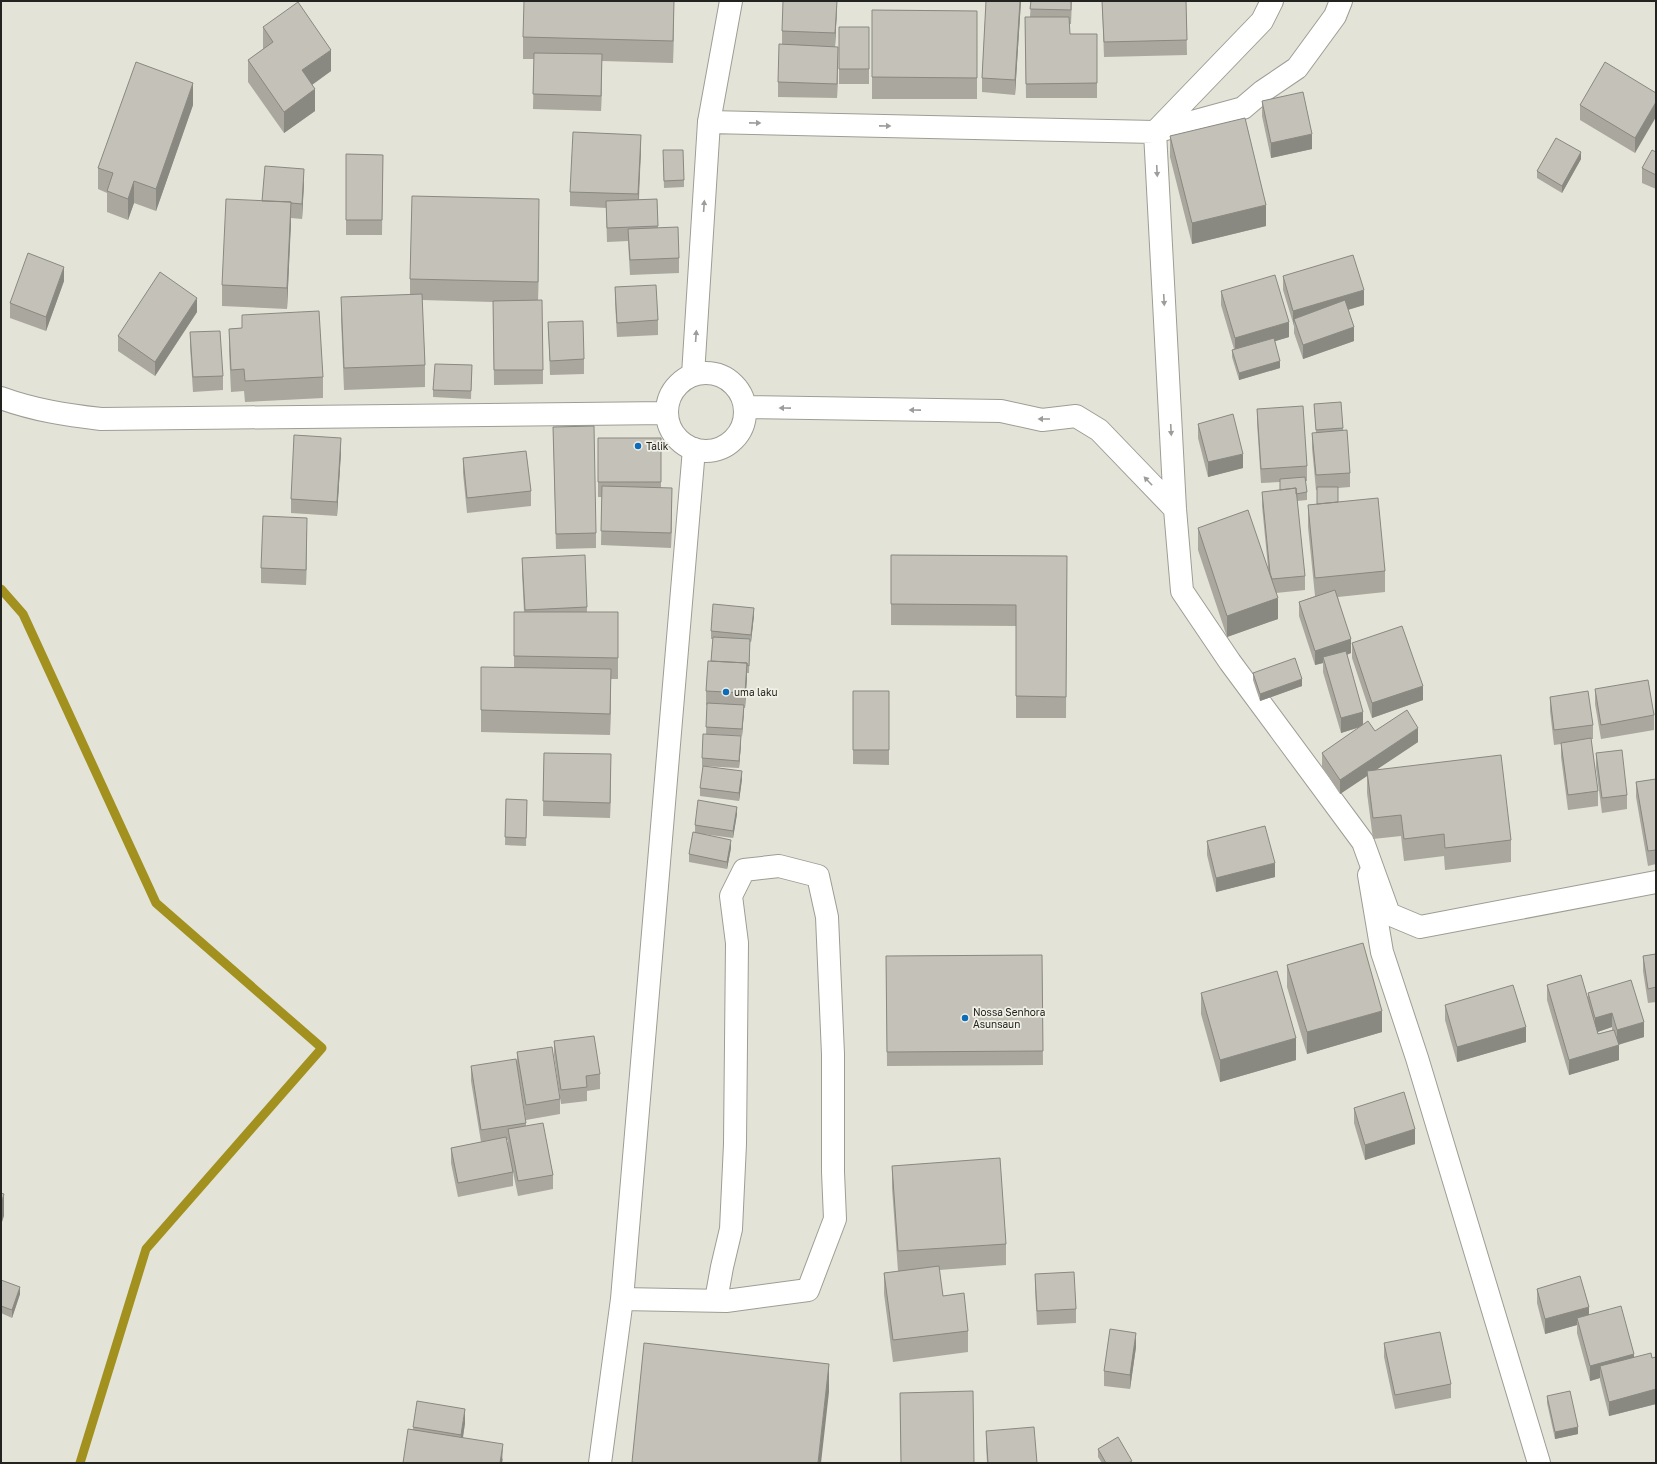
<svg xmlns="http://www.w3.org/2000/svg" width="1657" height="1464" viewBox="0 0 1657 1464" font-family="'Golos Text',sans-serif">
<rect width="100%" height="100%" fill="#e4e3d8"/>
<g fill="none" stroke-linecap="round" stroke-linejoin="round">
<path stroke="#a2911e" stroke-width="9" d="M1 589 23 614 156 903 322 1048 146 1249 80 1463"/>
<g stroke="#9e9d93" stroke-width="24">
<path id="minor" d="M709 122 731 1
M1156 131 1262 21 1272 1
M1155 132 1243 108 1263 91 1297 68 1335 16 1341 1
M1369 875 1382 952 1417 1058 1539 1463
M622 1299 726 1301 808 1290 835 1219 833 1172V1054L827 917 818 876 779 866 744 870 731 896 737 943 735 1144 731 1229 722 1267 716 1300
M600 1463 622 1299 694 449"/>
</g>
<g stroke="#9e9d93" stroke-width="24">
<path id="major" d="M667 412a39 39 0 1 1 78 0a39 39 0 1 1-78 0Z
M693 375 709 122 1155 132 1175 509 1182 591 1230 662 1363 842 1389 914 1420 927 1656 882
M1 398C34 410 66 415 101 419L667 413
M745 407 1001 411 1042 420 1076 416 1099 430 1175 509"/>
</g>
<use href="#minor" stroke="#fff" stroke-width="22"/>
<use href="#major" stroke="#fff" stroke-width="22"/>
</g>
<path fill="#a9a79e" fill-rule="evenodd" d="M674 1 673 63 602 61 601 111 533 109 534 59H523V37Z
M986 1H1021L1015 95 982 92V78Z
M1031 1H1072L1071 24H1069L1070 34H1097V98H1026L1025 17H1030Z
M1102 1H1186L1187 55 1104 57Z
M837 8 835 46 838 61 837 98 778 97V82L782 45V31Z
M872 10 977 11V99H872Z
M263 27 331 71 312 85 315 111 284 133 248 82V60L263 49Z
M839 27H869V84H839Z
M1656 93 1635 153 1580 120V105Z
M1262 101 1312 149 1271 158 1262 116Z
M193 105 156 211 134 203 128 220 107 212V193L98 189V168Z
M1170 136 1266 226 1192 244 1170 157Z
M641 149 639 200 657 199 658 228 679 258V273L630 275 628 241 607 242 606 208 570 206V192Z
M1656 152V189L1642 183V168Z
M346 154 383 155 382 235H346Z
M663 158 684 180V187L664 188Z
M1581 159 1562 193 1537 178V171Z
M304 183 302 219 291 218 287 309 222 306V285L262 201Z
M539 220 538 300 543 370V384L494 385 493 302 422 300 425 365V387L344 390 341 319V297L410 295V279Z
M1283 276 1364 305 1348 310 1354 341 1303 359 1294 333V326L1283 290Z
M64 281 46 331 10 318V303Z
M615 287 658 320V335L617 337 615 302Z
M1221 291 1289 337 1275 341 1280 368 1239 380 1232 357V350L1234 349 1221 305Z
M197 312 155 376 118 351V336Z
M242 315 323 377V398L245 402 244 391 231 392 229 350V329L242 328Z
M548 322 584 359V374L550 375Z
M190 332 223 376V390L193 392 190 347Z
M472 365 471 399 433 397V390Z
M1314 404 1343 428 1350 473V487L1338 488V502L1385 571V592L1338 597 1351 653 1347 655 1363 725 1375 731 1418 742 1376 770 1511 840V862L1445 870 1444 856 1404 861 1401 836 1373 839 1367 793V776L1340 794 1322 767V753L1360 727 1341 733 1323 672V663L1315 665 1299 616V602L1315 596 1308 527V505L1317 504V490H1316L1312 448V433H1316Z
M1257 409 1307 466V481H1305L1307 492V500L1297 501 1305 576V590L1276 593 1278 619 1227 637 1198 550V528L1268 567 1262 506V492L1280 490V482L1261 483 1257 423Z
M1198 424 1243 468 1208 477 1198 438Z
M553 427 596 533V548L556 549Z
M598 438H661V487L672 502 671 548 601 545 602 497H598Z
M341 452 337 516 291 513V499Z
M463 458 531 491V506L467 513 463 473Z
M307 532 306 585 261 583V568Z
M891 555 1067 556 1066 718H1016V626L891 625Z
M522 558 587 607V612H618V679H611L610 735 481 732V710L514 667V656L524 612 522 573Z
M754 615 751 642H750L749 673H747L745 708H744L742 736 706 734 707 705H706V691L711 661 713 639H711V631Z
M1352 643 1423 700 1372 718 1352 658Z
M1253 673 1302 686 1260 701 1253 680Z
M1595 689 1654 715V730L1601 739 1595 704Z
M853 691H889V765L853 764Z
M1550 697 1593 725V739H1591L1598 791V806L1568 810 1561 757V744L1554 745 1550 711Z
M741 744 739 768 702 766V758Z
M544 753 611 769 610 818 543 816Z
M1596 753 1627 795V809L1602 813 1596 768Z
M742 779 739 801 700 796V788Z
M1656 779V864L1648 866 1636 797V782Z
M506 799 527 800 526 846 505 845Z
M737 814 733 838 695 833 731 848 727 869 689 862V854L695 833V825Z
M1207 841 1275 877 1216 892 1207 855Z
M1656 954V1002L1648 1003 1643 971V956Z
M1042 955 1043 1065 887 1066 886 956Z
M1287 965 1382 1032 1307 1054 1287 987Z
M1547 985 1588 1001V993L1644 1037 1618 1045 1619 1060 1569 1075 1547 1000ZM1612 1027V1030L1598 1034 1597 1032Z
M1201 993 1296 1060 1220 1082 1201 1014Z
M1445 1005 1526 1042 1457 1062 1445 1020Z
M554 1041 600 1074V1089L587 1091V1101L561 1104 554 1055Z
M517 1052 560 1099V1114L526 1120 517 1066Z
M471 1066 526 1123V1126L553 1175V1189L518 1196 513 1172V1186L458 1197 451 1163V1148L481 1142 471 1081ZM507 1140H508V1144L513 1169Z
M1354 1108 1415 1144 1365 1160 1354 1123Z
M892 1166 1006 1244V1265L939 1270 943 1296 968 1331V1352L893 1362 884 1294V1273L898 1271 892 1188Z
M1035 1274 1076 1309V1323L1037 1325 1035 1289Z
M1 1280 20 1294 12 1318 1 1313Z
M1537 1289 1589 1315 1634 1357 1652 1358 1656 1357V1404L1609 1416 1600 1380V1378L1590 1381 1577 1333V1325L1545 1334 1537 1303Z
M1384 1343 1451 1384V1398L1395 1409 1384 1357Z
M1136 1347 1130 1389 1104 1386V1371Z
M900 1393 974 1463H901Z
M1547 1396 1578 1434 1555 1439 1547 1403Z
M465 1423 463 1438 503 1459 502 1463H403L413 1430V1427Z
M986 1431 1037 1463H987L986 1445Z
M1098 1449 1132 1463H1102L1098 1457Z"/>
<path fill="#898881" d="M674 1 673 63V41Z
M837 1V8L835 47V33Z
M1020 1H1021L1015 95V80Z
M838 47V61L837 98V84Z
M331 50V71L302 92V70Z
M602 54V69L601 111V96Z
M193 83V105L156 211V189Z
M315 89V111L284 133V112Z
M1656 102V117L1635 153V138Z
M1312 134V149L1271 158V143Z
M641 135V149L638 209V194Z
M1581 152V159L1562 193V186Z
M304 169V183L302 219V204Z
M134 181V203L128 220V199Z
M539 199V220L538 303V282Z
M291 202V224L287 309V288Z
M1266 205V226L1192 244V223Z
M64 267V281L46 331V317Z
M1364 290V305L1296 325 1294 319 1293 326V311Z
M197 298V312L155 376V362Z
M1289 322V337L1235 353V338Z
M1354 327V341L1303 359V345Z
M1280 361V368L1239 380V373Z
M341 438V452L337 516V502Z
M1243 454V468L1208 477V462Z
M672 488V502L671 548V533Z
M307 518V532L306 585V570Z
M1278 598V619L1227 637V616Z
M754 608V615L751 642V635Z
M1351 639V653L1325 662 1323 657V663L1315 665V651Z
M747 663V678L745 708V693Z
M611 669V691L610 735V714Z
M1302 679V686L1260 701V694Z
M1423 686V700L1372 718V703Z
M744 705V712L742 736V729Z
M1363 712V726L1341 733V718Z
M1418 728V742L1367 776V771V776L1340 794V780Z
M741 736V744L739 768V761Z
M611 754V769L610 818V803Z
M742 771V779L739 801V793Z
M737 807V814L733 838V831Z
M731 840V848L727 869V862Z
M1275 863V877L1216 892V878Z
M1382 1011V1032L1307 1054V1032Z
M1612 1013V1027L1595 1033V1018Z
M1644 1022V1037L1617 1045V1030Z
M1526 1027V1042L1457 1062V1047Z
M1296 1038V1060L1220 1082V1060Z
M1619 1045V1060L1569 1075V1060Z
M1415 1129V1144L1365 1160V1145Z
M4 1194V1216L1 1225V1204Z
M20 1287V1294L12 1318V1310Z
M1589 1307V1321L1577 1318V1325L1545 1334V1319Z
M1136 1333V1347L1130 1389V1375Z
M1634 1354V1368L1600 1366V1378L1590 1381V1366Z
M829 1364V1392L821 1463H818Z
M1656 1389V1404L1609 1416V1402Z
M465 1409V1423L461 1449V1435Z
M1578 1427V1434L1555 1439V1432Z
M503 1444 502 1463H500Z"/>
<path fill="#c4c2b8" stroke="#898881" d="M524 1H674L673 41 523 37Z
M783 1H837L835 33 782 31Z
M986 1H1020L1015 80 982 78Z
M1031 1H1071V10L1030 9Z
M1102 1H1186L1187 40 1104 42Z
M298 2 331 50 302 70 315 89 284 112 248 60 273 42 263 27Z
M872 10 977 11V78L872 77Z
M1025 17H1069L1070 34H1097V83L1026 84Z
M839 27H869V69H839Z
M779 44 838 47 837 84 778 82Z
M534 53 602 54 601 96 533 94Z
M136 62 193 83 156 189 134 181 128 199 107 191 113 173 98 168Z
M1605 62 1656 93V102L1635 138 1580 105Z
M1303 92 1312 134 1271 143 1262 101Z
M1245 118 1266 205 1192 223 1170 136Z
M573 132 641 135 638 194 570 192Z
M1556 138 1581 152 1562 186 1537 171Z
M663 150H683L684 180 664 181Z
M1652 150 1656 152V175L1642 168Z
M346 154 383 155 382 220H346Z
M265 166 304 169 302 204 291 203V202L262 201Z
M412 196 539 199 538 282 410 279Z
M226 199 291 202 287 288 222 285Z
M657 199 658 226 607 228 606 201Z
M678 227 679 258 630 260 628 229Z
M28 253 64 267 46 317 10 303Z
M1353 255 1364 290 1293 311 1283 276Z
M160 272 197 298 155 362 118 336Z
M1275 275 1289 322 1235 338 1221 291Z
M656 285 658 320 617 323 615 287Z
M422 294 425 365 344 368 341 297Z
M542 300 543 370H494L493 301Z
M1345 300 1354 327 1303 345 1294 319Z
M319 311 323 377 245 381 244 369 231 370 229 329 242 328V315Z
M583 321 584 359 550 361 548 322Z
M220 331 223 376 193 377 190 332Z
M1274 338 1280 361 1239 373 1232 350Z
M435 364 472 365 471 391 433 390Z
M1341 402 1343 428 1316 430 1314 404Z
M1303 406 1307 466 1261 469 1257 409Z
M1233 414 1243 454 1208 462 1198 424Z
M594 426 596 533 556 534 553 427Z
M1347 430 1350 473 1316 475 1312 433Z
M294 435 341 438 337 502 291 499Z
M598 438H661V482H598Z
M526 451 531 491 467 498 463 458Z
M1305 477 1307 492 1296 494V488L1280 490V479Z
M602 486 672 488 671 533 601 531Z
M1317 487H1338V502L1317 504Z
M1296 488 1305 576 1272 579 1270 573 1262 492Z
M1378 498 1385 571 1315 578 1308 505Z
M1248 510 1278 598 1227 616 1198 528Z
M263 516 307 518 306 570 261 568Z
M585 555 587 607 525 610 522 558Z
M891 555 1067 556 1066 697 1016 696V605L891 604Z
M1335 590 1351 639 1315 651 1299 602Z
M713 604 754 608 751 635 711 631Z
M514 612H618V658L514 656Z
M1402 626 1423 686 1372 703 1352 643Z
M713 637 750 639 749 666 747 665V663L711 661Z
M1346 651 1363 712 1341 718 1323 657Z
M1295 658 1302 679 1260 694 1253 673Z
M708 661 747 663 745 693 706 691Z
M481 667 611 669 610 714 481 710Z
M1648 680 1654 715 1601 725 1595 689Z
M853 691H889V750H853Z
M1588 691 1593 725 1554 730 1550 697Z
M707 703 744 705 742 729 706 727Z
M1407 710 1418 728 1340 780 1322 753 1368 721 1375 731Z
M703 734 741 736 739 761 702 758Z
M1591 738 1598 791 1568 795 1561 743Z
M1622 750 1627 795 1602 798 1596 753Z
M544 753 611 754 610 803 543 801Z
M1501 755 1511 840 1445 848 1444 834 1404 839 1401 815 1373 818 1367 771Z
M703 766 742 771 739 793 700 788Z
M1656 779V850L1648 851 1636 782Z
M506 799 527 800 526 838 505 837Z
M698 800 737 807 733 831 695 825Z
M1265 826 1275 863 1216 878 1207 841Z
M693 832 731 840 727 862 689 854Z
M1363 943 1382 1011 1307 1032 1287 965Z
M1656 954V987L1648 989 1643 956Z
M1042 955 1043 1051 887 1052 886 956Z
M1277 971 1296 1038 1220 1060 1201 993Z
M1581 975 1598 1034 1614 1030 1619 1045 1569 1060 1547 985Z
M1631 980 1644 1022 1617 1030 1612 1013 1595 1018 1588 993Z
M1513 985 1526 1027 1457 1047 1445 1005Z
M594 1036 600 1074 586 1076 587 1087 561 1090 554 1041Z
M552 1047 560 1099 526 1105 517 1052Z
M516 1059 526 1123 481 1130 471 1066Z
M1404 1092 1415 1129 1365 1145 1354 1108Z
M543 1123 553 1175 518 1181 508 1129Z
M506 1137 513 1172 458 1183 451 1148Z
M1000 1158 1006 1244 898 1251 892 1166Z
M1 1193 4 1194 1 1204Z
M939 1266 943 1296 964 1293 968 1331 893 1340 884 1273Z
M1074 1272 1076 1309 1037 1311 1035 1274Z
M1580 1276 1589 1307 1545 1319 1537 1289Z
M1 1280 20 1287 12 1310 1 1306Z
M1621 1306 1634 1354 1590 1366 1577 1318Z
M1110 1329 1136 1333 1130 1375 1104 1371Z
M1440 1332 1451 1384 1395 1395 1384 1343Z
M644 1343 829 1364 818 1463H637L632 1462Z
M1651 1353 1652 1358 1656 1357V1389L1609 1402 1600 1366Z
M973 1391 974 1463H901L900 1393Z
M1570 1391 1578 1427 1555 1432 1547 1396Z
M417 1401 465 1409 461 1435 413 1427Z
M1034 1427 1037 1463H988L986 1431Z
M408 1429 503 1444 500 1463H403Z
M1118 1437 1132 1461 1128 1463H1106L1098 1449Z"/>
<defs><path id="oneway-solid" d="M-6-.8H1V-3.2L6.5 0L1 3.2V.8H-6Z"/></defs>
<g fill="#9c9c9a">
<use href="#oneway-solid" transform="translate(755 123) rotate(1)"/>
<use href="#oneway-solid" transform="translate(885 126) rotate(1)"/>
<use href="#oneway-solid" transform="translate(1157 171) rotate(87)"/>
<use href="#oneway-solid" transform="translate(704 206) rotate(-86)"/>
<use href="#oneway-solid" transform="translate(1164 300) rotate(87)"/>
<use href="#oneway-solid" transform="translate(696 336) rotate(-86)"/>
<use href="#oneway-solid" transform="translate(785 408) rotate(-179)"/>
<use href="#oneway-solid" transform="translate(915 410) rotate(-179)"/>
<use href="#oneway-solid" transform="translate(1044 419) rotate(-180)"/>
<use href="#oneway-solid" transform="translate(1171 430) rotate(87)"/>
<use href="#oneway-solid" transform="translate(1148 481) rotate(-134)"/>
</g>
<g fill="#0d6cb9" stroke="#f1f0e6" stroke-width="1.5">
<circle cx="638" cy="446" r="4"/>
<circle cx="726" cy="692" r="4"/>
<circle cx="965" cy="1018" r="4"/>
</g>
<g text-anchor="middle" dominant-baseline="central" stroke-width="3.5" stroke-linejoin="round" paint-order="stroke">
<g font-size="10" fill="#23231f" stroke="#f1f0e6" text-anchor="start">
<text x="646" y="446">Talik</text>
<text x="734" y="692">uma laku</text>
<text x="973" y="1012">Nossa Senhora<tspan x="973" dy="12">Asunsaun</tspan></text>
</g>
</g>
<rect width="1657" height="1464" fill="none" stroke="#23231f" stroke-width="4"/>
</svg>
